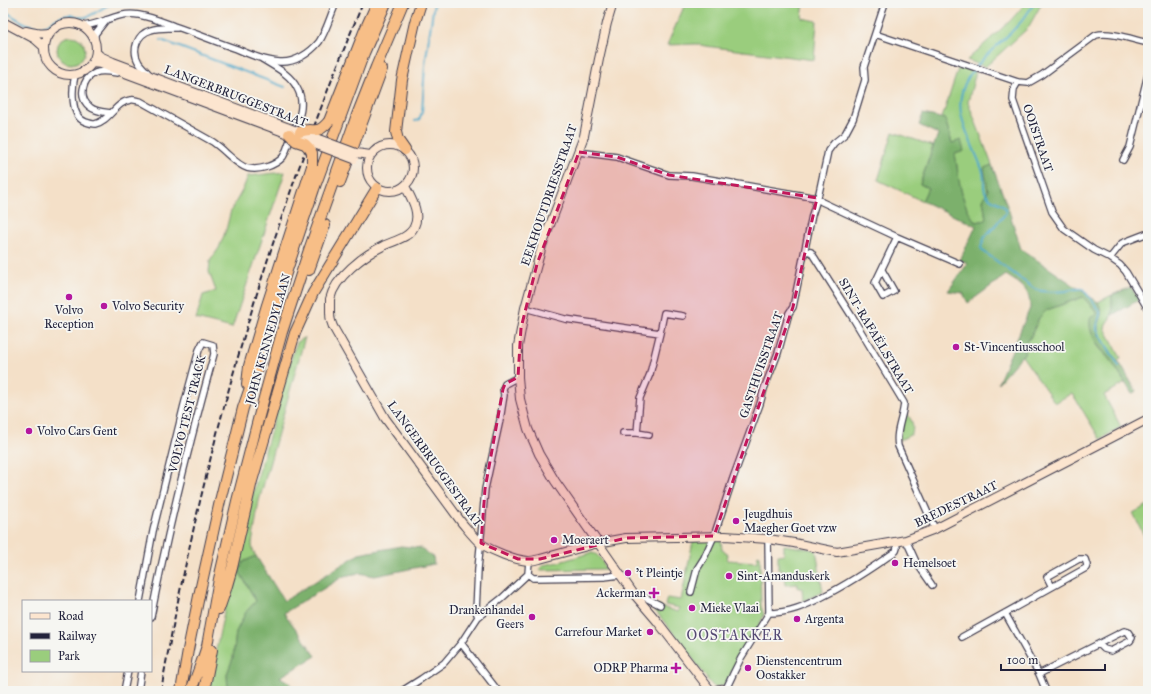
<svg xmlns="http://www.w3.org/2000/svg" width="1151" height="694" viewBox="0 0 1151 694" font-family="'IM FELL Great Primer',serif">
<rect width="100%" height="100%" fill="#f6f6f2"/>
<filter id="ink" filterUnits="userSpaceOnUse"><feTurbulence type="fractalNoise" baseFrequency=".025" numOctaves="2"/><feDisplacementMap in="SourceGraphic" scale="8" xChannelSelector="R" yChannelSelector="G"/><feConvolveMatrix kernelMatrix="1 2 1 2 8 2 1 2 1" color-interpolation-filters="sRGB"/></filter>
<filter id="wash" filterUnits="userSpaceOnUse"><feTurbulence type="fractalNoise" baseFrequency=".012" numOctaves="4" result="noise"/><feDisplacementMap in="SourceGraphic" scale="16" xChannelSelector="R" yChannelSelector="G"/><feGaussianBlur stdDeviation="0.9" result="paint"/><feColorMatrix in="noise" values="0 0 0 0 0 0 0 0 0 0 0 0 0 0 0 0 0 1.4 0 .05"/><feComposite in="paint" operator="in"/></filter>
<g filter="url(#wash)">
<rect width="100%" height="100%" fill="#f4e0c8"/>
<path fill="#9acd7d" stroke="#5e785c" d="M690 3H804L802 18 817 21 814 60 705 46 697 44 667 45 683 9Z
M1026 3H1042L1028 28 985 67 967 60 1010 21Z
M57 50a14 14 0 1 1 28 0a14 14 0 1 1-28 0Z
M959 66 976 72 968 102 992 165 984 169 988 191 983 199 985 212 986 220 976 222C960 204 959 177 955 154L964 151 952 143 945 119 942 118Z
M893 132 933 146 920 184 928 188 922 201 878 180Z
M285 172 232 328 196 319 203 295 216 291 209 272 210 261 219 248 226 230 231 210 243 189 248 176Z
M1112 295V315L1106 324 1105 328 1121 358 1118 360 1114 357 1110 350 1098 334V326L1101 318V310L1098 302Z
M1083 297 1098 313 1090 326 1097 345 1113 364 1125 383 1104 395 1121 427 1100 439 1072 393 1055 403 1022 356 1025 352 1023 345 1030 338 1039 318 1047 310Z
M305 337 259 501 252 544 253 551 256 556 243 562 239 571 256 601 246 612 236 632 233 658 227 674 228 690 244 688 247 691H209L214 659 239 542 294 349 298 341Z
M906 412C912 421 914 423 912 434L900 440V434Z
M1148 505V544L1133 513Z
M716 539 721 540 722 550 728 554 727 560 757 562 758 555 760 556 761 606 764 615 760 624 724 685 714 687 710 683 683 645 649 603 678 612 679 608 665 605 667 598 681 600 693 541Z
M784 545 816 550 823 592 803 601 802 588H798V584L786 585 785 573 784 572V570H778V555L784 554Z
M590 553C599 552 602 562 606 569L539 570 543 565 559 562Z"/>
<path fill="#7bb06c" stroke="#4e6954" d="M923 114 945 119 952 143 961 140 964 151 955 154C959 177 960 204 976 222L986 220 985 212 983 199 988 191 984 168 992 165 1009 211 1021 249 1098 302 1101 310V318L1098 326V334L1110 350 1114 357 1118 360 1136 391 1132 394C1126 384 1120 374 1113 364 1102 349 1088 339 1090 318L1098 313 1083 297 1047 310 1039 318 1030 338 1023 345 1025 352 998 383 1030 308C1030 288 1021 285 1006 275L968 303 963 293 948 291 968 263 960 260 976 226 922 201 928 188 920 184 938 134 919 125Z
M1131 287 1139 300 1112 315V295Z
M401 546 421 548 433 557 434 564 375 576 359 573 344 576 284 613 316 656 280 677 290 683 293 691H247L244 688 228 690 227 674 233 658 236 632 246 612 256 601 239 571 243 562 256 556 284 601 359 554Z"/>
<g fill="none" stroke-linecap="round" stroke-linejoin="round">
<path stroke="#4aa7c9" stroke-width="2" d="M1034 3C1029 11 1025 18 1018 25 994 52 951 75 962 118 967 137 977 154 983 172 984 177 984 182 984 187 987 206 1007 199 1006 213L984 238 981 248 983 251 1036 290C1045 292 1056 292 1066 291 1072 290 1077 288 1083 289L1100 311C1101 318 1096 323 1097 330L1119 366
M3 10C15 17 33 33 48 24 54 20 60 16 68 15 74 14 80 19 86 17 96 14 103 6 114 3
M161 40 285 87
M415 121 419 120 422 112 425 65 434 3"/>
</g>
</g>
<g filter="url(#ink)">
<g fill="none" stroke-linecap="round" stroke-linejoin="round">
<g stroke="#423e50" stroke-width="8">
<path id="street" d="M80 26C102 26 115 11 139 15 151 17 163 22 174 26 195 33 216 42 237 49 251 55 265 61 280 62 295 63 310 53 319 42 326 32 331 14 336 3
M875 34 1018 82 1028 83 1042 75 1096 35C1109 31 1134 40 1148 43
M95 42V34L106 20
M75 75C72 88 70 117 86 122 89 123 92 124 95 124 110 121 116 101 131 100 134 99 137 101 140 101L213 142C217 145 221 148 225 152 232 158 238 165 247 168 259 171 275 166 283 157 286 152 288 145 290 140 297 123 307 105 297 88 290 74 275 67 262 59
M150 75C146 71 142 67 139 63 131 50 137 34 151 30 159 27 169 28 177 28
M1018 82 1014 89 1013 100 1052 212 1064 229 1094 250 1110 258 1120 265 1126 272 1148 309
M111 113C104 112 96 112 90 107 78 98 82 79 95 73 101 70 110 72 117 73
M579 152 617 157 669 175 692 176 817 198 822 202 897 237 960 264
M1123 160 1130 147 1148 74
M805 251 811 252 851 315 904 403C903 418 895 431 898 446L935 529
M1110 258 1122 243 1148 233
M882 270 894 291 883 297 875 283 897 237
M525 308 565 319 660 333 650 374 640 398 637 433H623
M660 333 664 313 683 316
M637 433 649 435
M906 540 916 562 932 585
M528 574 533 578 604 577 620 575
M691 592 697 569 704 558 714 536 733 478 760 404 764 389 778 353 789 313 793 307 812 215 819 193 828 151 834 143 845 134 853 119 865 80 864 67 885 3
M638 599 644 597 660 605
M140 601 153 531 184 405 199 350 203 342 213 345 214 354C190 441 168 528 151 617
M769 613C789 613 805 606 822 597 848 584 872 568 896 551L897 548 896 542
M1005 613 1039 674 1046 691
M478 617 476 611 478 569 480 548 485 489 500 420 504 395 503 389 505 384 518 377
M962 637 1086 568 1087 565 1085 559H1079L1047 577 1052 587
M461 643 498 691
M1039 674 1124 631 1128 632 1132 638 1130 641 1111 651 1104 649 1099 644
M726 689 734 672 741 658 769 613 768 539
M124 691 128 671
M138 691 141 671
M402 691 421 679 444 663 461 643 478 617 501 599 528 574 529 561"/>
</g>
<g stroke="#423e50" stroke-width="10">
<path id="secondary" d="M613 3 607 23 599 59 584 136 542 246 525 308 518 346V377L520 399 528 429 539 454 555 481 633 593 657 621 711 691
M3 22 35 39 44 47
M44 49a26 26 0 1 1 52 0a26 26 0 1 1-52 0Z
M26 31C35 33 42 35 51 32
M96 52 100 56 113 62 289 128
M92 63 101 64 289 134
M367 168a23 23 0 1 1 46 0a23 23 0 1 1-46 0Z
M356 153 371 155
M405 186C411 198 421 213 414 227 409 238 393 241 383 246 364 255 335 277 330 299 330 303 330 308 330 312 330 315 330 318 331 321 332 325 334 329 336 332L385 418 462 523C468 530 474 538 481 544 493 551 514 560 528 561 532 561 536 560 540 559L598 543 626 538 725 536 768 539 794 543 837 552 906 540 935 529 1148 419
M715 691C720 688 724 688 729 691"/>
</g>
<g stroke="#423e50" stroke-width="12">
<path id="highway" d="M329 121 364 32 377 3
M405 150 398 140 396 132 402 80 415 22 421 3
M340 182 382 69
M309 270 325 225
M247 384 249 366 267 305 312 166
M219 609 226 589 232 568 252 481 295 333 313 293 377 188
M181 691 188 650 200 591 220 501 243 408 258 365 286 273 314 189 364 53 386 3
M191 691 203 658 207 646 219 579 237 501 259 416 282 332 309 250 357 115 376 67 403 3
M204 691 212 650"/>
</g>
<use href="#street" stroke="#fff" stroke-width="5.5"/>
<use href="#secondary" stroke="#fce5cf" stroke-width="8"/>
<use href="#highway" stroke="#f7be87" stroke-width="10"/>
<path stroke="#22223b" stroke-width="2" stroke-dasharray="6 3" stroke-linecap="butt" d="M161 691C202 455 270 224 363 3"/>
<g stroke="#423e50" stroke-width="10" stroke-linecap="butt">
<path id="secondary-bridge" d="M289 128 356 153
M301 139 354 159"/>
</g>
<g stroke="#423e50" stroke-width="12" stroke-linecap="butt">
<path id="highway-bridge" d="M300 132C314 126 316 137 329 121
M289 134 296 141 305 144 310 149 312 153V166"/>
</g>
<use href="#secondary-bridge" stroke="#fce5cf" stroke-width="8"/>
<use href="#highway-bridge" stroke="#f7be87" stroke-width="10"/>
</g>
</g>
<path fill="#c2185b" fill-opacity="0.2" stroke="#c2185b" stroke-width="3" stroke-dasharray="8 5" stroke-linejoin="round" d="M579 152 617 157 669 175 817 198 793 307 714 536 626 538 540 559H518L481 543 485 489 503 389 505 384 518 377 521 328 537 264Z"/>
<g fill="#b5179e" stroke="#f6f6f2" stroke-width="1.5">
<circle cx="69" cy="297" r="4"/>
<circle cx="104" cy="306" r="4"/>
<circle cx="956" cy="347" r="4"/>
<circle cx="29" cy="431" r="4"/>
<circle cx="736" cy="521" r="4"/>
<circle cx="554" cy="540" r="4"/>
<circle cx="895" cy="563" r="4"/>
<circle cx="628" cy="573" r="4"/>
<circle cx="729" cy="576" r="4"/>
<path d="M652 587h4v4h4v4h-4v4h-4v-4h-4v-4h4z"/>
<circle cx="692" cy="608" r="4"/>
<circle cx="532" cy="617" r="4"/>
<circle cx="797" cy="619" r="4"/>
<circle cx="650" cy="632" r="4"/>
<path d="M674 662h4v4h4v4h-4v4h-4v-4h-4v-4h4z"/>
<circle cx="748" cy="668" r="4"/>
</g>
<g text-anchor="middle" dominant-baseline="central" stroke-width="3.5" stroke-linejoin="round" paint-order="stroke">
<g font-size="12" fill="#22223b" stroke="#f6f6f2">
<text transform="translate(236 96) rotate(21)">LANGERBRUGGESTRAAT</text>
<text transform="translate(1038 138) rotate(71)">OOISTRAAT</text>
<text transform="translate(549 195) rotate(-71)">EEKHOUTDRIESSTRAAT</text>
<text transform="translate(876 336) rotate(59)">SINT-RAFAËLSTRAAT</text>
<text transform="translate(268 339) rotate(-74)">JOHN KENNEDYLAAN</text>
<text transform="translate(761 365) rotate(-71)">GASTHUISSTRAAT</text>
<text transform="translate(187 414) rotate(-76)">VOLVO TEST TRACK</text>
<text transform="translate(435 464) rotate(54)">LANGERBRUGGESTRAAT</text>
<text transform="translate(956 504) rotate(-26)">BREDESTRAAT</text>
</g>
<g font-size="12" fill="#22223b" stroke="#f6f6f2" text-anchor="start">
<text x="112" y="306">Volvo Security</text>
<text x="69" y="310" text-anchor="middle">Volvo<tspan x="69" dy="14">Reception</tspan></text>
<text x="964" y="347">St-Vincentiusschool</text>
<text x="37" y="431">Volvo Cars Gent</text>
<text x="744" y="514">Jeugdhuis<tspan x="744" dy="14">Maegher Goet vzw</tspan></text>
<text x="562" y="540">Moeraert</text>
<text x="903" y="563">Hemelsoet</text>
<text x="636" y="573">'t Pleintje</text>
<text x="737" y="576">Sint-Amanduskerk</text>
<text x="646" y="593" text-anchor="end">Ackerman</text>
<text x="700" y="608">Mieke Vlaai</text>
<text x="524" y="610" text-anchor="end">Drankenhandel<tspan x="524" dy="14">Geers</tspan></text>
<text x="805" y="619">Argenta</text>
<text x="642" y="632" text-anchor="end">Carrefour Market</text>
<text x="756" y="661">Dienstencentrum<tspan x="756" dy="14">Oostakker</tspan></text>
<text x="668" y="668" text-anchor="end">ODRP Pharma</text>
</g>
<g font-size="14" letter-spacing="1" fill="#564a74" stroke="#f6f6f2">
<text x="735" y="635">OOSTAKKER</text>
</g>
</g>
<rect width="1151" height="694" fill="none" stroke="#f6f6f2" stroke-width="16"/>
<rect x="22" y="600" width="130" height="72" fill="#f6f6f2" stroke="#a1a1a9"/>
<rect x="30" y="613" width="20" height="6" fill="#fce5cf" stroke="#a1a1a9"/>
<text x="58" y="620" font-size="12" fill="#22223b">Road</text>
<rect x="30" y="633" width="20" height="6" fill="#22223b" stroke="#a1a1a9"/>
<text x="58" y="640" font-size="12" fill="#22223b">Railway</text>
<rect x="30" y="650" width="20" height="12" fill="#9acd7d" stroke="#a1a1a9"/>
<text x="58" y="660" font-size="12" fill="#22223b">Park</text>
<path d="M1001 664v6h104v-6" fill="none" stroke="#22223b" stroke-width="2"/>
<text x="1007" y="664" font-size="12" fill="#22223b" stroke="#f6f6f2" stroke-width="3" paint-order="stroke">100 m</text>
</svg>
